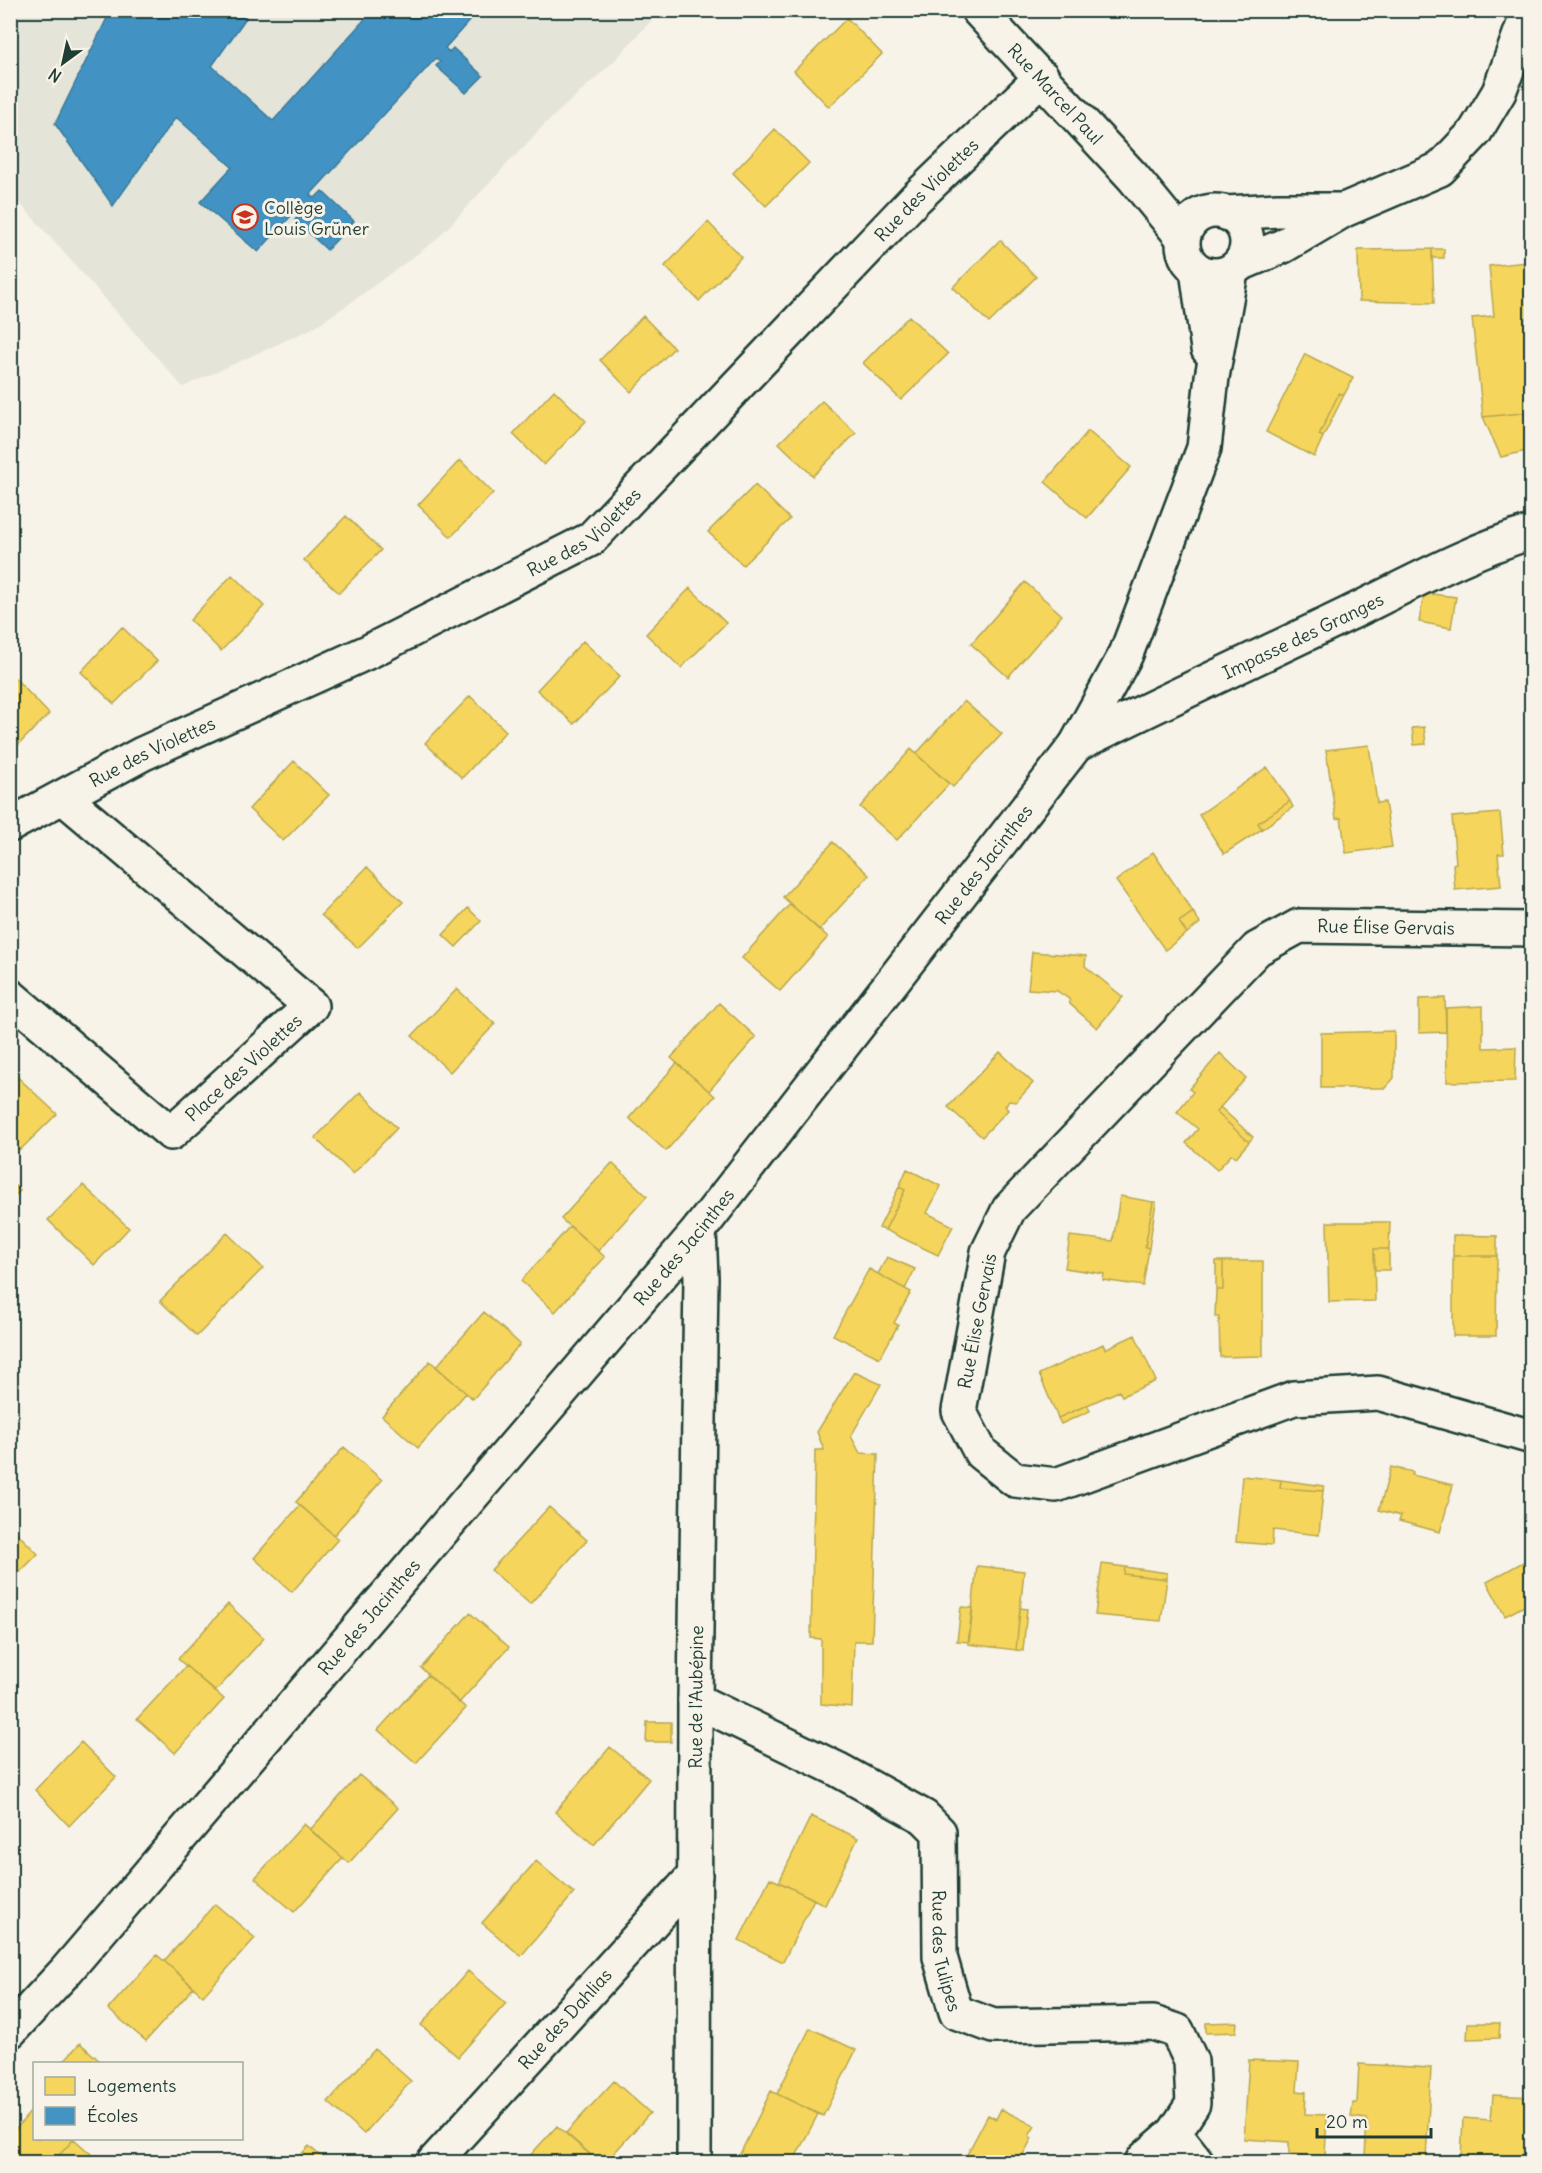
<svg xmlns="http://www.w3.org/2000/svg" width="1542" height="2173" viewBox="0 0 1542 2173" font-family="Delius,sans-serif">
<rect width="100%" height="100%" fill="#f7f3e8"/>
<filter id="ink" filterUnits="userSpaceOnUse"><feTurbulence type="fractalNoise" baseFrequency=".0167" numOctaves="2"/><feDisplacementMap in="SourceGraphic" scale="12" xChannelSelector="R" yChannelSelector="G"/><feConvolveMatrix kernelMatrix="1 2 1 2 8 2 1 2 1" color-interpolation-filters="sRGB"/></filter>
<g filter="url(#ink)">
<path fill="#e5e4d9" d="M10 11H660L612 63 546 123 435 241 346 306 311 329 183 387 11 193Z"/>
<path fill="#f6d55c" stroke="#b6a750" stroke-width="1.5" d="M847 18 882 54 829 107 794 71Z
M775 129 809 163 766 206 733 173Z
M708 222 741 257 699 301 665 266Z
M1000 240 1036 277 989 323 953 287Z
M1432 249H1444V258H1432Z
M1432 249 1434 303 1359 301 1358 250Z
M1532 261V322L1527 262Z
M1527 262 1532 322V412L1483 417 1472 318 1494 316 1489 266Z
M643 316 674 348 631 392 600 360Z
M909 316 948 354 901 400 863 363Z
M1305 354 1353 378 1344 395 1339 393 1319 435 1323 437 1314 457 1266 432Z
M554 390 586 421 544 465 513 434Z
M1339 393 1344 395 1323 437 1319 435Z
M822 401 856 433 813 476 779 443Z
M1532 412V430H1526L1530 450 1501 457 1483 417Z
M1526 430H1532V474L1526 451 1530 450Z
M1088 431 1131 467 1087 518 1045 482Z
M460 460 493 493 451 537 418 505Z
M755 485 790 519 743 565 708 532Z
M346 516 381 550 339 593 304 560Z
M232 575 264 606 221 651 190 620Z
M1025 582 1062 615 1008 677 971 644Z
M690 588 726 623 681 668 646 634Z
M1424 593 1456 597 1451 628 1419 622Z
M122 627 157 661 114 704 81 672Z
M583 641 620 676 574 724 537 690Z
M14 677 49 714 10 753V681Z
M470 696 506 731 462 778 425 743Z
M964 701 1002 734 953 787 916 754Z
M1424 727 1426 744 1414 745 1412 728Z
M1369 745 1377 803 1385 802 1392 847 1346 853 1341 818 1336 819 1326 750Z
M911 749 949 784 897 840 860 807Z
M294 761 329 795 283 841 249 809Z
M1267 767 1290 801 1258 823 1262 829 1224 854 1199 815Z
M1290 801 1293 807 1262 829 1258 823Z
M1500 813 1504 854H1498L1501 886 1455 890 1453 864 1456 863 1452 817Z
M833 842 869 875 819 930 783 897Z
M1153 852 1193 912 1179 922 1187 933 1165 950 1116 881Z
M367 867 403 902 358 948 321 915Z
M790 904 828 937 780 991 742 958Z
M468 908 481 921 456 947 443 935Z
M1193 912 1200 923 1187 933 1179 922Z
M1032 952 1086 956 1085 966 1123 997 1097 1028 1070 1004 1069 999 1057 991 1028 989Z
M457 989 495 1024 450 1072 412 1036Z
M1445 998 1446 1032 1419 1033V999Z
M719 1003 756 1037 709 1091 671 1058Z
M1483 1006V1048L1516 1047 1515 1081 1447 1082 1446 1008Z
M1394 1031V1078L1385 1088H1321V1033Z
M1000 1052 1033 1083 1016 1102 1009 1101 1005 1106 1008 1110 982 1137 948 1107Z
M1220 1053 1246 1078 1216 1112 1249 1142 1236 1157 1232 1154 1217 1170 1186 1143 1198 1129 1177 1112 1193 1092 1189 1089Z
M677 1063 715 1096 666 1151 629 1118Z
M10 1070 57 1114 20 1150 10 1140Z
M360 1092 397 1128 353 1174 315 1138Z
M1220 1107 1253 1137 1249 1142 1216 1112Z
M612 1163 647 1196 598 1251 561 1219Z
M907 1169 941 1186 927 1213 953 1226 938 1255 885 1230 905 1190 899 1187Z
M10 1181 20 1191 10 1201Z
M83 1185 129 1228 94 1265 48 1220Z
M899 1187 905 1190 885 1230 879 1228Z
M1120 1196 1153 1202 1145 1247 1149 1248 1143 1286 1103 1280 1104 1274 1065 1268 1070 1236 1113 1241Z
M1153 1202H1156L1149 1248 1145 1247Z
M1327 1222H1390L1389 1249H1374L1375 1301 1329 1302Z
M570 1226 605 1257 555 1312 521 1281Z
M227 1233 263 1268 197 1336 160 1301Z
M1453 1235 1497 1236V1256H1453Z
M1374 1249H1389V1270H1375Z
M1453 1256H1497L1496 1336H1453Z
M887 1257 915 1269 905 1289 878 1274Z
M1216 1261H1223V1290H1216Z
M1223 1261H1263V1356L1220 1357 1219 1317H1215L1216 1290H1223Z
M869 1269 911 1292 894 1323 898 1325 880 1358 833 1335Z
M484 1312 520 1344 473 1399 436 1367Z
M1135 1335 1156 1381 1122 1396 1119 1391 1058 1418 1039 1374 1103 1344 1105 1349Z
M430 1361 466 1393 418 1448 382 1416Z
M854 1372 881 1384 851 1436 860 1453 878 1454 872 1641H854L852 1707 821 1704V1639L811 1638 815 1450H824L817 1432Z
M1087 1405 1090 1411 1061 1424 1058 1418Z
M344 1447 382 1480 334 1535 296 1502Z
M1391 1467 1413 1472 1412 1475 1453 1485 1440 1532 1399 1521 1401 1516 1379 1510Z
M1242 1476 1281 1480 1280 1488 1323 1491 1319 1535 1273 1530 1272 1545 1236 1542Z
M1281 1480 1324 1486 1323 1491 1280 1488Z
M300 1505 338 1539 292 1592 254 1558Z
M549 1507 587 1540 530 1604 491 1570Z
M10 1526 38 1554 10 1582Z
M1532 1557V1602L1505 1616 1487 1582Z
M1102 1564 1125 1567 1124 1574 1167 1579 1161 1621 1095 1615Z
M977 1566 1024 1571 1016 1650 968 1644Z
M1125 1567 1167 1573V1579L1124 1574Z
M228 1604 264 1638 215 1692 178 1659Z
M961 1607 973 1608 969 1642 957 1641Z
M1020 1608 1027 1609 1023 1651 1016 1650Z
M470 1613 509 1647 459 1703 421 1668Z
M186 1666 224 1699 175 1753 137 1719Z
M428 1675 466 1708 416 1763 378 1730Z
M647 1722H671V1742H646Z
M81 1742 116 1777 69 1826 35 1790Z
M610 1747 649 1779 594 1845 555 1812Z
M359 1775 398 1808 349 1863 310 1830Z
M811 1816 858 1838 825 1905 779 1882Z
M304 1824 343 1858 294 1912 255 1878Z
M536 1861 574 1893 521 1956 482 1923Z
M770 1878 814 1899 783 1962 739 1940Z
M215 1904 255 1938 203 1996 164 1961Z
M157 1955 194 1987 146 2041 108 2009Z
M468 1971 506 2003 458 2057 421 2025Z
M1237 2022 1236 2032 1206 2033V2023Z
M1468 2023H1500L1499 2038 1467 2039Z
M810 2028 856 2050 823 2116 777 2094Z
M80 2043 103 2064H61Z
M375 2049 411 2081 364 2134 328 2102Z
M1249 2060 1299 2062 1297 2091 1306 2092 1305 2114 1327 2115 1325 2156 1289 2154V2142L1244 2139Z
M1359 2064 1431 2068 1426 2160 1365 2157 1367 2119 1351 2117 1353 2103H1357Z
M614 2081 650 2113 606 2162H599L566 2133Z
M771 2091 818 2114 793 2162H754L739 2156Z
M1493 2095 1532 2097V2162L1461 2158 1463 2118 1491 2120Z
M34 2108V2138L74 2139 53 2162H10V2135Z
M1001 2109 1035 2126 1029 2136 1032 2138 1019 2162H963L988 2115 996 2119Z
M557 2126 595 2159 592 2162H524Z
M74 2139 92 2155 85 2162H53Z
M309 2146 327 2162H294Z"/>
<path fill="#4393c3" stroke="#387998" stroke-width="1.5" d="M111 10H243L246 18 212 66 273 121 373 10H479L445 48 449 52 453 48 483 76 466 93 436 66 440 62 436 58 310 195 315 198 322 191 354 221 327 250 295 220 305 209 301 205 258 252 200 202 232 167 176 117 113 206 55 124Z"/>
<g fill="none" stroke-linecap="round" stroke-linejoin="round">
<g stroke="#1f3d34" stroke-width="38">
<g id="minor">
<path id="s1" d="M978 10 1133 177 1183 238"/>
<circle cx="1215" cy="243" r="32"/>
<path d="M1227 213 1278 210H1342"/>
<path d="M1240 264 1283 246 1344 210 1440 169 1475 132 1499 92 1529 10"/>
<path d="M1197 270 1208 349"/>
<path id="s2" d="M1076 745C1166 700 1257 658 1348 614 1406 586 1471 550 1532 532"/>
<path id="s3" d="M10 825 142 754 370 651 591 539 914 200 1042 77"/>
<path d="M1532 929 1299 926 1257 949 1009 1209 988 1252 959 1411 981 1453 1015 1480 1056 1485 1294 1398 1378 1393 1532 1437"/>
<path id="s4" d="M10 996 171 1133 311 1006 63 797"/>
<path id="s5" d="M695 1700 837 1769 924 1817 939 1832 940 1957 956 2012 993 2026 1153 2023 1177 2031 1191 2061 1193 2104 1174 2133 1145 2158 1142 2162"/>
<path id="s6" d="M10 2031 65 1972 699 1230 1076 745 1126 654 1204 448 1212 377 1231 272"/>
<path d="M1174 2133 1197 2162"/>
<path id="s7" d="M434 2162 695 1875"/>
<path id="s8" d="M694 2162 695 1700 701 1278 699 1230"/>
</g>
</g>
<use href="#minor" stroke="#f7f3e8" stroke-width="33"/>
</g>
</g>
<defs>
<g id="school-ring" transform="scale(1.35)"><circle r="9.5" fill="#f7f3e8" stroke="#c8321e" stroke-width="1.5"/><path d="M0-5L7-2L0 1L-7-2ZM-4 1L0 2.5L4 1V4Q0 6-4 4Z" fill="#c8321e"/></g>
</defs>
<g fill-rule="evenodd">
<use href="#school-ring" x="245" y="217"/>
</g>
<g text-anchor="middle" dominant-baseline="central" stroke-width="6" stroke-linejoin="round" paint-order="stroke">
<g font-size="18" fill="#1f3d34" stroke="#f7f3e8">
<text stroke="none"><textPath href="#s1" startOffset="114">Rue Marcel Paul</textPath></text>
<text stroke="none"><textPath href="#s3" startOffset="1132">Rue des Violettes</textPath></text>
<text stroke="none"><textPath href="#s3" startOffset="646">Rue des Violettes</textPath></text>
<text stroke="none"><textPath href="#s2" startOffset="252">Impasse des Granges</textPath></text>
<text stroke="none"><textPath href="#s3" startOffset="160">Rue des Violettes</textPath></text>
<text stroke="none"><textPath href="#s6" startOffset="1520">Rue des Jacinthes</textPath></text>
<text transform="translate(1386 927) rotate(1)">Rue Élise Gervais</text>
<text stroke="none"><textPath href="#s4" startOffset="309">Place des Violettes</textPath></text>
<text stroke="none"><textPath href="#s6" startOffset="1034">Rue des Jacinthes</textPath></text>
<text transform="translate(977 1321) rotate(-79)">Rue Élise Gervais</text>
<text stroke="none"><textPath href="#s6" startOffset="548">Rue des Jacinthes</textPath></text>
<text stroke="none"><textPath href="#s8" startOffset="465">Rue de l'Aubépine</textPath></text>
<text stroke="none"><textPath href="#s5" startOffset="398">Rue des Tulipes</textPath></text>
<text stroke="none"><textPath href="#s7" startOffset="194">Rue des Dahlias</textPath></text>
</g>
<g font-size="18" fill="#1f3d34" stroke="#f7f3e8" text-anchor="start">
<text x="264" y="207">Collège<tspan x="264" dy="21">Louis Grüner</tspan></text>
</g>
</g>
<rect width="1542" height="2173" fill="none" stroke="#f7f3e8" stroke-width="36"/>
<rect x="18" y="18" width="1506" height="2137" fill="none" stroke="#1f3d34" stroke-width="2" filter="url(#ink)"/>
<rect x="33" y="2062" width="210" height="78" fill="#f7f3e8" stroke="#a1aaa0" stroke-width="1.5"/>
<rect x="45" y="2077" width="30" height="18" fill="#f6d55c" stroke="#a1aaa0" stroke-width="1.5"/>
<text x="87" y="2092" font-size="18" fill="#1f3d34">Logements</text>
<rect x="45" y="2107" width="30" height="18" fill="#4393c3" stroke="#a1aaa0" stroke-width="1.5"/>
<text x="87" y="2122" font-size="18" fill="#1f3d34">Écoles</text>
<g transform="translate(63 63) rotate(213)" stroke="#f7f3e8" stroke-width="4.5" paint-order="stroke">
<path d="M0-4.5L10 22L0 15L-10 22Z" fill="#1f3d34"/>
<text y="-9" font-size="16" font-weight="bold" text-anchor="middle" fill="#1f3d34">N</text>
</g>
<path d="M1317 2128v9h114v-9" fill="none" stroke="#1f3d34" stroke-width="3"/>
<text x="1326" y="2128" font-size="18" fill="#1f3d34" stroke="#f7f3e8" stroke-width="4.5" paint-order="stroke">20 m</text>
</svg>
